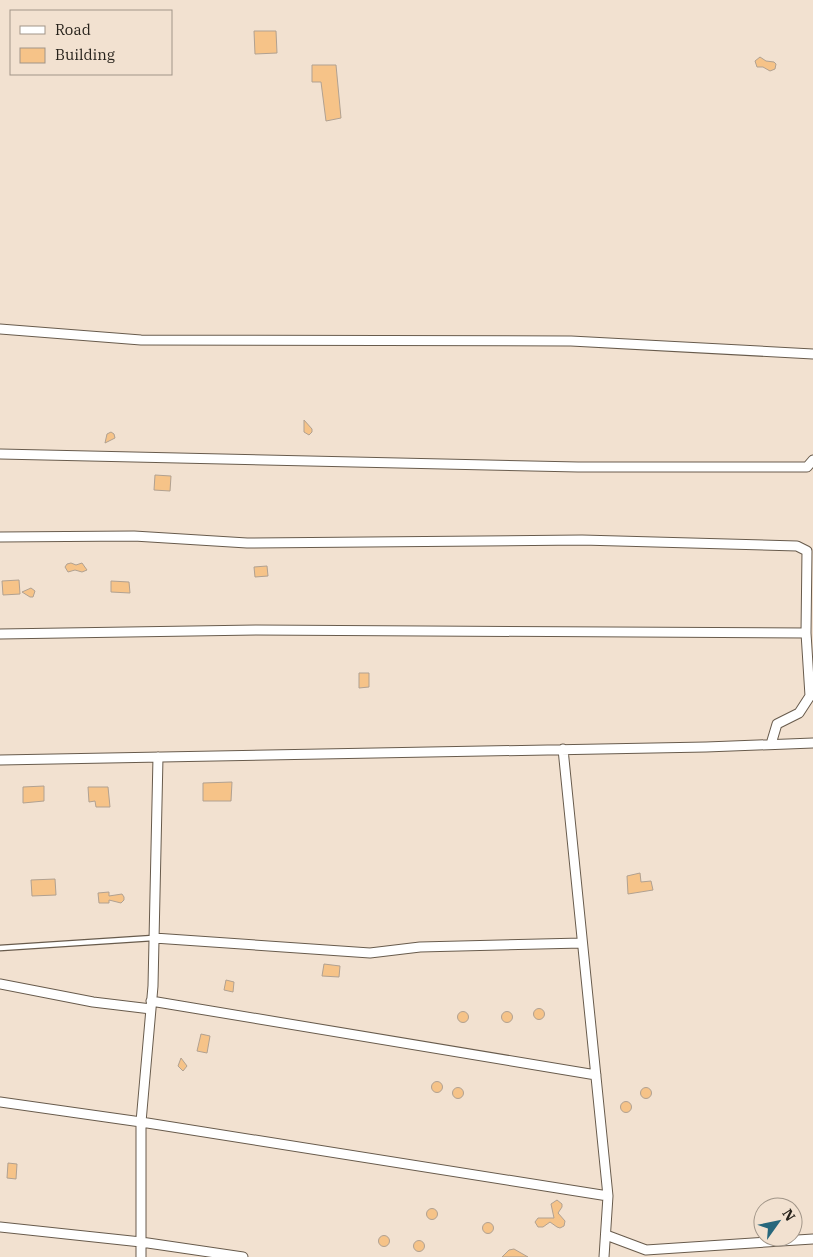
<svg xmlns="http://www.w3.org/2000/svg" width="813" height="1257" viewBox="0 0 813 1257" font-family="'IBM Plex Serif',serif">
<rect width="100%" height="100%" fill="#f2e1d0"/>
<path fill="#f6c388" stroke="#b1a191" d="M254 31H276L277 53 255 54Z
M760 57 766 61 774 62 776 64 775 69 770 71 763 67H757L755 61Z
M312 65H336L341 118 326 121 321 82H312Z
M304 420 312 429V432L309 435 304 432Z
M111 432 114 434 115 438 105 443 107 434Z
M155 475 171 476 170 491 154 490Z
M71 563 76 565 82 563 87 570 82 572 75 570 68 572 65 567 67 564Z
M267 566 268 576 255 577 254 567Z
M19 580 20 594 3 595 2 581Z
M111 581 129 582 130 593 111 592Z
M31 588 35 591 33 597H30L22 592Z
M359 673H369V687L359 688Z
M232 782 231 801H203V783Z
M44 786V801L23 803V787Z
M88 787H108L110 807H96L95 801 89 802Z
M640 873 641 882 651 881 653 890 628 894 627 876Z
M55 879 56 895 32 896 31 880Z
M109 892V896L122 894 124 897V900L121 903 109 900V903H99L98 893Z
M324 964 340 966 339 977 322 976Z
M226 980 234 982 233 992 224 990Z
M533.5 1014a5.5 5.5 0 1 1 11 0a5.5 5.5 0 1 1-11 0Z
M501.5 1017a5.5 5.5 0 1 1 11 0a5.5 5.5 0 1 1-11 0Z
M457.5 1017a5.5 5.5 0 1 1 11 0a5.5 5.5 0 1 1-11 0Z
M201 1034 210 1036 207 1053 197 1051Z
M181 1058 187 1066 183 1071 178 1066Z
M431.5 1087a5.5 5.5 0 1 1 11 0a5.5 5.5 0 1 1-11 0Z
M452.5 1093a5.5 5.5 0 1 1 11 0a5.5 5.5 0 1 1-11 0Z
M640.5 1093a5.5 5.5 0 1 1 11 0a5.5 5.5 0 1 1-11 0Z
M620.5 1107a5.5 5.5 0 1 1 11 0a5.5 5.5 0 1 1-11 0Z
M8 1163 17 1164 16 1179 7 1178Z
M557 1200 562 1204V1207L558 1213 565 1221 564 1226 560 1228 557 1227 550 1222 543 1227H538L535 1222 538 1218H554L551 1204Z
M426.5 1214a5.5 5.5 0 1 1 11 0a5.5 5.5 0 1 1-11 0Z
M482.5 1228a5.5 5.5 0 1 1 11 0a5.5 5.5 0 1 1-11 0Z
M378.5 1241a5.5 5.5 0 1 1 11 0a5.5 5.5 0 1 1-11 0Z
M413.5 1246a5.5 5.5 0 1 1 11 0a5.5 5.5 0 1 1-11 0Z
M514 1249 528 1257H502L509 1250Z"/>
<g fill="none" stroke-linecap="round" stroke-linejoin="round">
<g stroke="#685b4c" stroke-width="7">
<path id="lane" d="M0 948 153 938"/>
</g>
<g stroke="#685b4c" stroke-width="11">
<path id="street" d="M0 329 141 340 571 341 813 354
M0 454 578 467H807L813 460
M0 537 134 536 247 543 582 540 797 546 807 551 806 633 810 696 799 713 777 724 771 744
M0 634 256 630 806 633
M563 749 608 1196 604 1257
M0 760 706 747 813 743
M154 938 370 953 420 947 582 943
M0 984 93 1002 151 1009
M151 1001 596 1075
M0 1102 141 1122 608 1196
M0 1227 141 1242 243 1257
M606 1235 646 1250 813 1239
M141 1257V1122L153 986 158 757"/>
</g>
<use href="#lane" stroke="#fff" stroke-width="4.5"/>
<use href="#street" stroke="#fff" stroke-width="9"/>
</g>
<rect x="10" y="10" width="162" height="65" fill="#f2e1d0" stroke="#a19588"/>
<rect x="20" y="26" width="25" height="8" fill="#ffffff" stroke="#a19588"/>
<text x="55" y="35" font-size="15" fill="#27221b">Road</text>
<rect x="20" y="48" width="25" height="15" fill="#f6c388" stroke="#a19588"/>
<text x="55" y="60" font-size="15" fill="#27221b">Building</text>
<g transform="translate(778 1222) rotate(57)"><circle r="24" fill="#f2e1d0" stroke="#a19588"/>
<path d="M0-4L9 19L0 12L-9 19Z" fill="#27677c"/>
<text y="-8" font-size="14" font-weight="bold" text-anchor="middle" fill="#27221b">N</text>
</g>
</svg>
